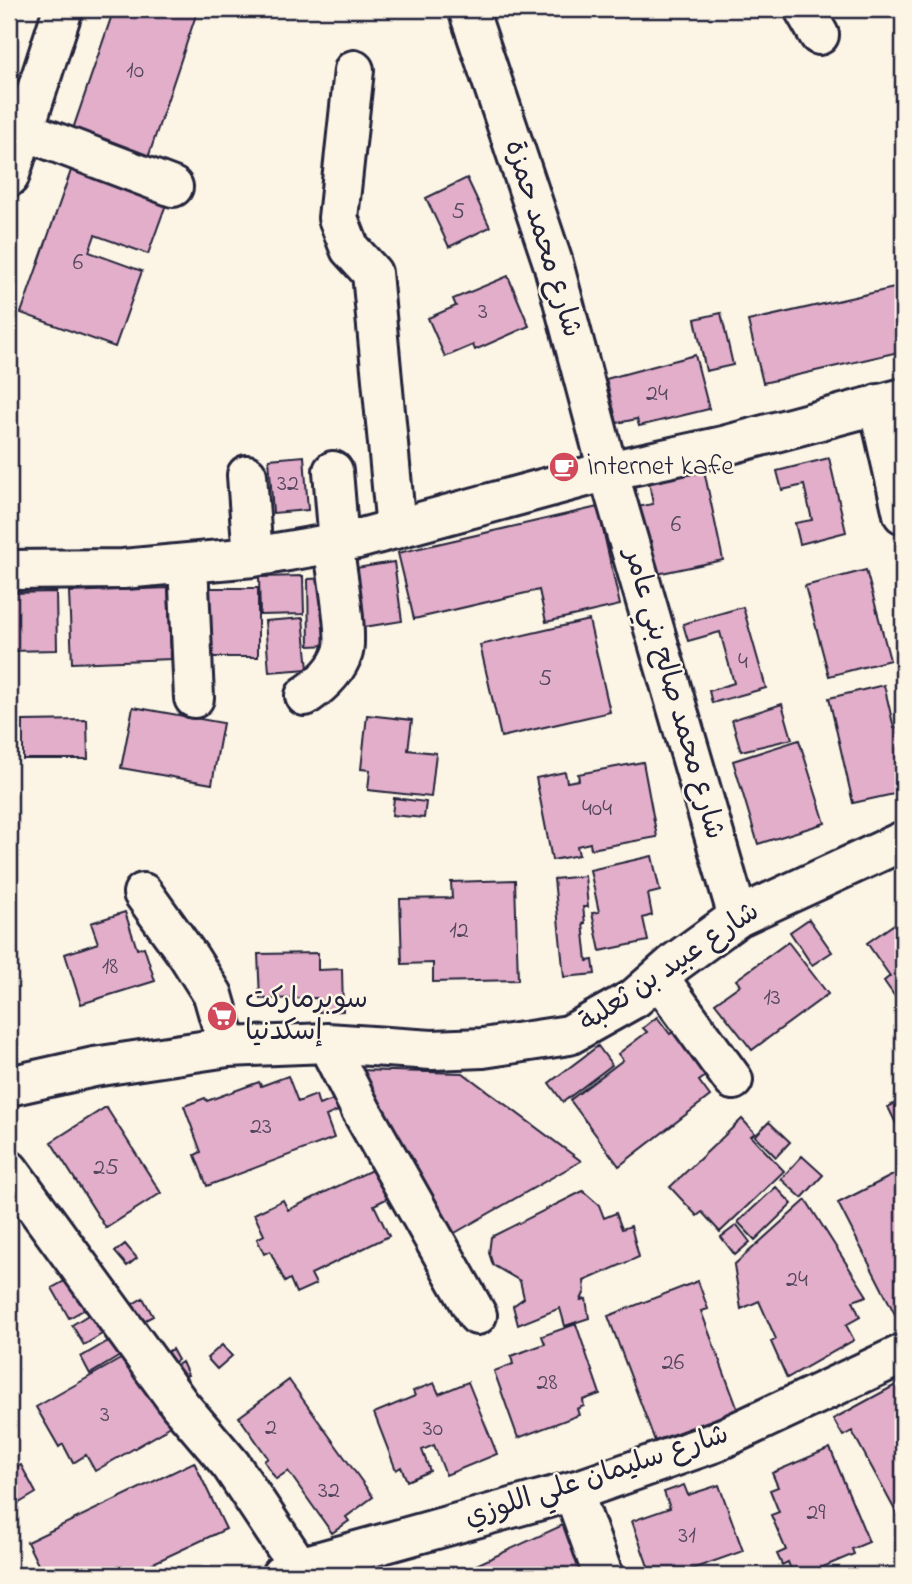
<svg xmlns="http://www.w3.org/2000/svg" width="912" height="1584" viewBox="0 0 912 1584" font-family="'Indie Flower','Playpen Sans Arabic',sans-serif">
<rect width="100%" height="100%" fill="#fcf5e5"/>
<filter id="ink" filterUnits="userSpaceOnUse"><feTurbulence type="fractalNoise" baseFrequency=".0143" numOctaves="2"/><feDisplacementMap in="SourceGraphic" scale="14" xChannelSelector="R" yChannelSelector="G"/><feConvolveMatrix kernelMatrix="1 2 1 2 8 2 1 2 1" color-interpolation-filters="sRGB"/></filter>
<g filter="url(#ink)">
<path fill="#e2aec9" stroke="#22223b" stroke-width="2" d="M114 9H198L148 158 72 132Z
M74 162 169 196 148 254 95 235 89 252 142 271 115 347 21 313Z
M467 178 490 227 449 247 426 198Z
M508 276 529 326 475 350 473 345 445 357 428 318 456 306 453 299Z
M903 286V351L763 383 748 321Z
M721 313 733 365 706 371 695 319Z
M695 355 709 409 639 426 637 419 617 423 606 379Z
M304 456 308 510 273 513 269 459Z
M829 458 846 532 800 544 795 523 812 520 804 485 782 490 777 471Z
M704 470 723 560 657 574 651 541 640 544 632 508 653 504 649 482Z
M598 507 620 605 546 622 539 590 414 619 398 553Z
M394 562 402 621 364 627 356 568Z
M866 570 890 660 829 676 805 586Z
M303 576 304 614 260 615 259 577Z
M330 578 331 645 309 646 308 579Z
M168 588 171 659 72 663 69 592Z
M204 588H258V657H203Z
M56 592 57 650 9 651V593Z
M743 607 766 688 712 703 709 691 734 683 720 632 688 641 683 624Z
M303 618 308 669 269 672 265 621Z
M589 620 610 712 501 737 480 645Z
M884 685 894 728 903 726V792L853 803 829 698Z
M782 704 792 739 741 751 732 720Z
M133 707 223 723 212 784 121 768Z
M367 715 412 720 408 750 436 753 431 797 368 790 370 770 361 769Z
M87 720 88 759H23V721Z
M799 740 825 823 758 844 733 761Z
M643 762 657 837 591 849 590 843 577 846 579 855 552 860 536 778 565 772 567 782 579 780 578 774Z
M394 798 426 802 424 818 392 815Z
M652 856 660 891 648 894 652 915 643 918 648 941 600 951 592 913 599 912 590 870Z
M585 876 588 907H583L585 923H583L587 961 593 960 595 974 564 977 554 879Z
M515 880 518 980 433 982V963L402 964 400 899 452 898 451 882Z
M125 912 137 949 144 947 155 981 81 1004 65 954 98 943 91 923Z
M903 918V1008L884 981 890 976 867 943Z
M809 919 832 952 812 965 790 932Z
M788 942 828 994 752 1050 715 1003 740 985 736 980Z
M318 953V970L342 969 343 1011 317 1012V998L260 999 258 954Z
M657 1017 670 1034 678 1028 707 1075 699 1081 710 1096 619 1166 570 1100 623 1060 618 1054 647 1032 643 1028Z
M598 1046 612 1065 563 1102 549 1083Z
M357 1070 463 1073 581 1161 453 1234Z
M288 1076 298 1102 316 1095 319 1105 336 1099 340 1110 326 1116 334 1138 207 1186 195 1155 201 1152 184 1106 205 1098 207 1101 259 1082 261 1086Z
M903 1099V1138L888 1107Z
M106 1107 161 1193 106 1228 51 1142Z
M742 1119 755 1133 751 1136 784 1171 720 1232 702 1212 697 1216 670 1187Z
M769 1122 790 1142 776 1157 755 1136Z
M802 1156 823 1175 802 1198 781 1179Z
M380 1166 394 1195 374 1205 389 1236 311 1274 316 1284 296 1293 290 1279 285 1282 270 1251 264 1254 257 1239 264 1235 254 1214 283 1200 288 1210Z
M903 1170V1325L901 1326 838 1203Z
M776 1187 792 1204 755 1240 738 1222Z
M583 1191 599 1205 604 1218 616 1213 622 1229 631 1226 639 1257 584 1281 585 1291 581 1300 586 1299 589 1318 565 1326 560 1308 518 1325 513 1306 524 1298 520 1281 493 1265 489 1253 491 1237Z
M806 1200 867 1296 853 1301 860 1317 846 1325 854 1340 787 1378 771 1342 776 1339 759 1301 741 1309 734 1265Z
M737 1225 750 1242 735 1255 721 1237Z
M125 1244 137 1258 127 1266 115 1252Z
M70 1278 87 1308 69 1318 52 1288Z
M698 1281 708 1309 701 1311 738 1410 655 1441 608 1316Z
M143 1298 153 1316 136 1325 126 1308Z
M90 1314 102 1334 84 1345 72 1325Z
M576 1324 600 1394 583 1400 584 1406 577 1409 579 1415 518 1438 494 1371 513 1364 511 1356 545 1344 542 1336Z
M110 1340 120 1356 90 1374 81 1357Z
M222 1345 232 1356 217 1369 207 1358Z
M172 1349 178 1360 166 1367 160 1356Z
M133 1352 173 1423 165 1428 166 1430 95 1471 86 1455 73 1463 63 1444 59 1447 36 1407Z
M182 1362 188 1375 178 1380 171 1369Z
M289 1380 373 1497 346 1517 349 1521 332 1533 288 1471 276 1479 264 1461 268 1458 239 1417Z
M903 1381V1525L852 1431 843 1436 833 1419Z
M468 1382 497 1454 446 1475 434 1445 422 1450 430 1471 407 1481 401 1467 396 1470 374 1413 415 1396 413 1391 434 1383 439 1394Z
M830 1448 869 1542 852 1549 854 1554 804 1575H793L788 1562 782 1565 777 1554 786 1550 771 1515 779 1512 770 1490 778 1487 772 1473Z
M9 1458 15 1468 21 1465 36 1493 9 1509Z
M194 1462 226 1529 128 1575H56L52 1568 42 1573 27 1542Z
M684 1485 688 1495 719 1485 743 1551 675 1575H651L632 1521 670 1508 664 1492Z
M565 1524 588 1575H478L474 1566Z"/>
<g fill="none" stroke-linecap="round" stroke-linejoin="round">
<g stroke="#22223b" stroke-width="44">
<path id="minor" d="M468 9 553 263 608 471 738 917
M804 9 819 35
M354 70 338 218 350 249 372 273 396 529
M9 130H23L173 187
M9 177 63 9
M878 404 903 514
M333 471 339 543
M247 475 253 557
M188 563 194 698
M9 570 123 569 253 557 358 539 608 471 723 446 903 398
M305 696C321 685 337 671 343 652 348 635 336 565 333 544
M143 893 189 957 213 995 228 1047
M659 978 733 1080
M327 1043 361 1110 477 1315
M9 1086 94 1067 228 1047 327 1043 432 1050 483 1048 569 1035 635 998 676 962 738 917 903 841
M9 1170 180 1405 231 1465 299 1567
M573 1491 603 1575
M281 1575 299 1567 584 1488 713 1443 903 1354"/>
</g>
<use href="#minor" stroke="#fcf5e5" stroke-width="38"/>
</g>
</g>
<defs>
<g id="cafe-disc" transform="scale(1.575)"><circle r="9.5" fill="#d1495b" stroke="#fcf5e5"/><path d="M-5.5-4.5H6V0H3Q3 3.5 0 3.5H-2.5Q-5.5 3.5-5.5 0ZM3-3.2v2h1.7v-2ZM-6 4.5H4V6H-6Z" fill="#fff"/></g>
<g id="supermarket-disc" transform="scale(1.575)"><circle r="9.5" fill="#d1495b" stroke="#fcf5e5"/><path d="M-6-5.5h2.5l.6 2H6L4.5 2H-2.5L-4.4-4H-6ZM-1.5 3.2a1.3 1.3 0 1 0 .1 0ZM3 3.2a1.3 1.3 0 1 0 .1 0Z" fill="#fff"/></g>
</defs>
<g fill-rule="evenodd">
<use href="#cafe-disc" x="564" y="467"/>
<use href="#supermarket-disc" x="222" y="1016"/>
</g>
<g text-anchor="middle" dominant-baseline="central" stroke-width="5" stroke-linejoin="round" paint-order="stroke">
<g font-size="24" fill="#52455e">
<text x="135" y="71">10</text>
<text x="458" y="212">5</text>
<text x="78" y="263">6</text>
<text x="483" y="312">3</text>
<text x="657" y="394">24</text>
<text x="288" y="484">32</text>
<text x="676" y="525">6</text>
<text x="743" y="662">4</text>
<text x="545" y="679">5</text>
<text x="597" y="809">404</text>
<text x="459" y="931">12</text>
<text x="110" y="967">18</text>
<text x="772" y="998">13</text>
<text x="261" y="1127">23</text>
<text x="106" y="1168">25</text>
<text x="797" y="1280">24</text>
<text x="673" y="1363">26</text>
<text x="547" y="1383">28</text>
<text x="105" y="1415">3</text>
<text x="271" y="1428">2</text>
<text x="433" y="1429">30</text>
<text x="329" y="1491">32</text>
<text x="816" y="1513">29</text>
<text x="687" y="1536">31</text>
</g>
<g font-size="28" fill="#22223b" stroke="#fcf5e5">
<text transform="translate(542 239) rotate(73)">شارع محمد حمزة</text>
<text transform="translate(673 694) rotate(74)">شارع محمد صالح بني عامر</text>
<text transform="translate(670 968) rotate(-34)">شارع عبيد بن ثعلبة</text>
<text transform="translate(597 1477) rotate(-18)">شارع سليمان علي اللوزي</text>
</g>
<g font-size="28" fill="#22223b" stroke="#fcf5e5" text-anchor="start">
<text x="587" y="467">İnternet kafe</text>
<text x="245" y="1000">سوبرماركت<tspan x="245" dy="32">إسكدنيا</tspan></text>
</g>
</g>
<rect width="912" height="1584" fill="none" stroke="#fcf5e5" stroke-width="35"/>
<rect x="18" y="18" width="877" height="1549" fill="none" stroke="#22223b" stroke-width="2.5" filter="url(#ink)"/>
</svg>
